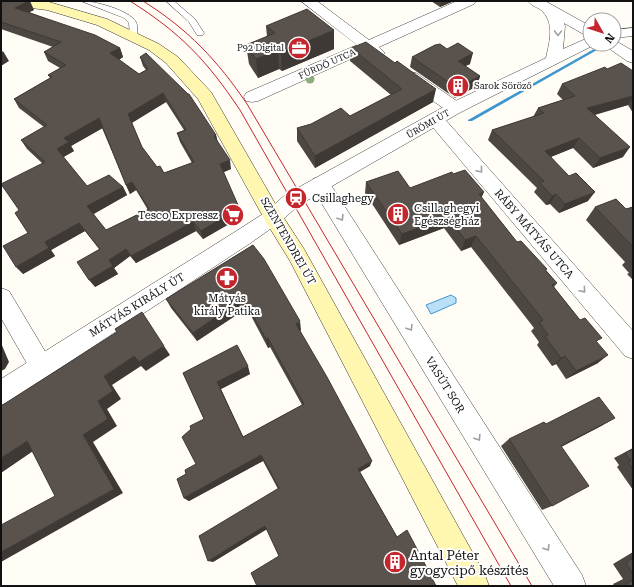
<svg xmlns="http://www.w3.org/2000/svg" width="634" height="587" viewBox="0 0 634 587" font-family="'Roboto Serif',serif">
<rect width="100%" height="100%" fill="#fffdf5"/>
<path fill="#b9e0f7" stroke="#3f96cf" d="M451 295 456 298V303L431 314 426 305Z"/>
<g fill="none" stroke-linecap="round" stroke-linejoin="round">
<path fill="#3f96cf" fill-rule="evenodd" d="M594 49 597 50 472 121H468V120Z"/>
<g stroke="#444" stroke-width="1">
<path id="service" d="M81 1C95 1 129 10 136 22 138 26 137 32 138 37L134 39 130 37 129 23 124 18Z
M166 1H174L195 19 204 33 203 35H197L189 22Z"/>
</g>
<g stroke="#444" stroke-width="1">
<path id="minor" d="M301 1H317L369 40 457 1H476L474 4 379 47 385 53 382 56C375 58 372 57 366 52L258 101 252 102 246 101 244 97 246 93 357 45Z
M410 72 416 73 461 104 463 108 461 112 455 114 449 112 404 81 402 77 404 73Z
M436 114 442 116 633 331V359L625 356 430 124 427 120 430 116Z
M320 177 327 179 582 575 586 586H554L313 189 310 184 313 179Z
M1 288 9 291 49 358 53 366 49 374 41 377 33 374 1 318Z"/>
</g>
<g stroke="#444" stroke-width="1">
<path id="tertiary" d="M528 1H545L590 26V36L585 35 564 23 565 26 563 49 590 37V44H596L461 112 299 205 280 222 252 242 10 401 1 405V379L238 230 266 212 285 195 449 104 546 58C549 43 555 25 543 12 539 7 532 7 528 1Z
M633 28V36L614 38V30Z
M614 40 633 51V63L627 61 607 47 604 44H614Z"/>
</g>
<g stroke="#333" stroke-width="1">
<path id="secondary" d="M1 1 49 2 107 19 159 44 178 57 211 92 280 212 304 249 485 575 489 586H458L290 261 266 222 198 99 166 63 149 50 97 25 47 10 8 5 3 4Z"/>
</g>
<use href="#service" fill="#fff" fill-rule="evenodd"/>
<use href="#minor" fill="#fff" fill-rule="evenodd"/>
<use href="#tertiary" fill="#fff" fill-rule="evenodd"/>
<use href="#secondary" fill="#fff6b0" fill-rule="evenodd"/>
<path stroke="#c4262e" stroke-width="1" d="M130 1C181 33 207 61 240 110L511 586
M143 1C188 29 218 61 247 104L532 586"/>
</g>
<circle fill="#8dad7f" cx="310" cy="79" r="4.5"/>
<path fill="#4d4742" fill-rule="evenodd" d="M1 1 34 10 29 12 120 48 123 57 119 60 139 74 146 70 143 66 140 57 216 135 218 143 231 169 223 172 240 213 236 220 203 239 196 231 136 263 130 256 114 268 118 274 95 287 99 249 85 231 51 250 55 256 23 274 28 233 19 210 42 163 27 149 21 140 44 127 19 108 14 99 50 78 48 75 60 68 48 61 44 52 53 47 1 29ZM166 102 184 130 177 133 180 142 192 163 164 173 157 167 142 147 132 123ZM102 128 130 194 136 190 148 210 106 230 93 214 127 195 123 187 87 186 63 157 74 151 71 146Z
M431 1H454L440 7Z
M266 26 334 49 282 71 279 69 258 78 249 64 246 45 267 37Z
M351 48 433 102 315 168 297 141V128L350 116 391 95 350 61Z
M412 57 470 64 465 66 480 76 477 86 455 98 410 67Z
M607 69 633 71V113L628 105 595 115 623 157 593 168 573 148 551 157 588 201 559 213 550 204 546 205 534 192 537 188 488 140 492 130 533 117 538 108 563 100 557 94 562 84Z
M453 174 482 198 517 242 546 270 557 283 554 287 597 342 598 363 566 379 556 364 552 366 537 345 539 342 531 331 534 328 471 247 461 251 444 228 399 245 365 193 366 182 410 188Z
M595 207 626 209 633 207V280L627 274 629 273 622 265 625 262 586 220Z
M253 245 301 330 300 331 370 466 360 472 397 537 427 568 279 556 267 529 213 562 278 489 263 461 189 501 184 498 186 474 196 464 204 419 183 373 250 374 221 389 243 437 302 405 270 347 268 348 249 312 242 315 241 312 197 341 171 308 166 299Z
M546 424 603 425 561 447 552 506 542 510 501 446 509 439Z
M633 448V490L617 467 619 465 614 458Z
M633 552V586H614L613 584 623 579 613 564Z"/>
<path fill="#3f3936" d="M28 1H30L34 10 20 17 15 8Z
M441 1H454L440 7Z
M334 30V49L282 71 281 52Z
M120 48 123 57 113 63 110 53Z
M278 50 279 69 258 78 256 59Z
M3 51 9 61 1 66V53Z
M473 53 470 64 455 71 458 61Z
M480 76 477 86 455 98 457 88Z
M436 89 433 102 315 168V156Z
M163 93 166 102 131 123 128 114Z
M633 96V97L628 105 582 118 587 108Z
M99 118 103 128 71 146 74 151 62 158 57 149 64 138Z
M216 135 218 144 214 136Z
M579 138 573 148 540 161 545 151Z
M630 147 623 157 593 168 600 158Z
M230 160 231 169 222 173 220 164Z
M132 182 136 190 130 194 126 185Z
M123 187 127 195 92 215 87 206Z
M484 192 479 203V194Z
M595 192 588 201 559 213 565 204Z
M556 194 550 204 546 205 552 196Z
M238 205 240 213 236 220 203 239 201 231Z
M448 217 444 228 399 245 402 234Z
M193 222 196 231 136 263 131 256Z
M79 223 85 231 51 250 55 256 23 274 16 267 45 242Z
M476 236 471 247 461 251 465 240Z
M126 249 130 256 114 268 118 274 95 287 89 280 109 260Z
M238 302 241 312 197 341 193 333Z
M246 303 249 312 242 315 240 306Z
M300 321 301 330 297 333 296 324Z
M268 338 270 347 268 348 266 339Z
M1 343 9 362 5 369 1 371Z
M164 346 170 355 146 371 141 366 112 385 121 399 107 409 117 426 93 442 123 493 1 562V552L114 489 83 435 98 401 104 376 134 356Z
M608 355 598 363 566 379 576 371Z
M565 356 556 364 552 366 561 358Z
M248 366 250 374 221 389 217 382Z
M615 418 603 425 551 452 561 446Z
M27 441 39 447 1 473V458Z
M261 455 263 461 189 501 184 498Z
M372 461 370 466 356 474 358 469Z
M265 526 267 529 213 562 208 561Z"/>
<path fill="#5a524d" stroke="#3f3936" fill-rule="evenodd" d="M1 1H28L15 8 95 35 120 48 110 53 139 74 148 69 140 57 146 53 188 94H189L216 135 214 136 230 160 220 164 238 205 234 211 201 231 193 222 131 256 126 249 109 260 113 266 89 280 77 262 100 249 79 223 45 242 49 248 16 267 3 246 28 233 15 213 19 210 1 184 45 162 21 140 47 125 14 99 52 77 48 75 66 65 44 52 61 42 1 22ZM163 93 186 130 177 133 194 162 164 173 160 166 157 167 142 147 128 114ZM99 118 126 185 132 182 149 209 106 230 87 206 123 187 109 175 87 186 57 149 69 142 64 138Z
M307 9 334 30 281 52 278 50 256 59 246 45 275 33 266 26Z
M366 42 395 63 397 61 436 89 315 156 297 128 311 124 341 108 350 116 402 89 351 48Z
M458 43 473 53 458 61 480 76 457 88 412 57 435 45 440 44 447 49Z
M621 63 633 71V96L587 108 630 147 600 158 579 138 545 151 569 176 576 173 595 192 565 204 556 194 552 196 540 183 544 181 492 130 544 113 538 108 575 96 562 84 605 67 607 69Z
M465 170 484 192 479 194 517 242 521 241 547 269 545 270 557 283 552 285 580 320 585 318 602 338 596 341 608 355 576 371 565 356 561 358 545 337 548 335 539 322 543 320 476 236 465 240 448 217 402 234 366 182 398 171 410 188 452 172 453 174Z
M616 199 626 209 633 207V247L595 207Z
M253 245 264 259 300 321 296 324 327 377 372 461 358 469 397 537 407 530 427 568 436 586H257L251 573 279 556 265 526 208 561 199 536 279 488 261 455 184 498 177 479 186 474 185 470 196 464 182 437 191 429 190 426 204 419 183 373 237 345 248 366 217 382 243 437 304 404 268 338 266 339 246 303 240 306 238 302 193 333 166 299Z
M142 312 164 346 139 362 134 356 104 376 113 391 98 401 108 419 83 435 114 489 1 552V525L55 496 27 441 1 458V406L117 332 115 329Z
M599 397 615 418 561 446 589 486 552 506 509 439 544 422 546 424Z
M633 449V469L628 462 631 461 625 453Z
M633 558V574L626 563Z
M633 580V586H627L626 584Z"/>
<defs><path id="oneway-chevron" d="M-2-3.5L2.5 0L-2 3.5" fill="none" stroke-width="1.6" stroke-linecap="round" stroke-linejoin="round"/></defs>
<g stroke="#a0a0a0">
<use href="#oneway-chevron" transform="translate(558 33) rotate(91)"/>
<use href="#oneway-chevron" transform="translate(480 170) rotate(50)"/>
<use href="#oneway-chevron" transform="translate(341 218) rotate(58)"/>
<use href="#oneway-chevron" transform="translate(583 290) rotate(49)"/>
<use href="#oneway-chevron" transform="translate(410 328) rotate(58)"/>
<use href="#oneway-chevron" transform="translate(478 438) rotate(58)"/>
<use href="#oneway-chevron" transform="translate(547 548) rotate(58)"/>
</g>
<defs>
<g id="office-disc" transform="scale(1.15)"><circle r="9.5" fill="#c4262e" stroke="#fff"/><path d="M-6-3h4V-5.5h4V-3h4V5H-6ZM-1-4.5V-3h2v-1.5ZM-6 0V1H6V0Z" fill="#fff"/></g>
<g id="building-disc" transform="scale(1.15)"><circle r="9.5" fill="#c4262e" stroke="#fff"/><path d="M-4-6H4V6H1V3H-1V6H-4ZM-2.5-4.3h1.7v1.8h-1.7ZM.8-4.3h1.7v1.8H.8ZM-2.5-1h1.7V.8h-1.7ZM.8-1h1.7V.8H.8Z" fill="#fff"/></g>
<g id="station-disc" transform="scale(1.15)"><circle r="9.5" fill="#c4262e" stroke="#fff"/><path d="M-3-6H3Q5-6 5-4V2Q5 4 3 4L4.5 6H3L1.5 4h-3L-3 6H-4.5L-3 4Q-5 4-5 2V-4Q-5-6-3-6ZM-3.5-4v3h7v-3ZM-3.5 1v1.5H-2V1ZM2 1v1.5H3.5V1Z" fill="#fff"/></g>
<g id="supermarket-disc" transform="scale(1.15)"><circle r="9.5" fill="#c4262e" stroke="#fff"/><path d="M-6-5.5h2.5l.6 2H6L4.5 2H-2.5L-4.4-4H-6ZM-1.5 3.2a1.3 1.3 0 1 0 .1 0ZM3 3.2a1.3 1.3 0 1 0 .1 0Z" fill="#fff"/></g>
<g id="pharmacy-disc" transform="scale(1.15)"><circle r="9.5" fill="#c4262e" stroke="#fff"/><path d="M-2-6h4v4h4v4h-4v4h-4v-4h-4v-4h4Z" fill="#fff"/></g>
</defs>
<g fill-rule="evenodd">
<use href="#office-disc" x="299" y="48"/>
<use href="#building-disc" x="458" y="86"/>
<use href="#station-disc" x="296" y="198"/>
<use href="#building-disc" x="398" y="214"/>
<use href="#supermarket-disc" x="233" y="215"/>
<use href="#pharmacy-disc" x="227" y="278"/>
<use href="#building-disc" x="395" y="562"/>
</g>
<g text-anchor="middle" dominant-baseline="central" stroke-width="4" stroke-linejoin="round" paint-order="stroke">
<g font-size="9" fill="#111" stroke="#fff" text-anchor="end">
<text x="284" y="48">P92 Digital</text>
<text x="474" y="86" text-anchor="start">Sarok Söröző</text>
</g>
<g font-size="9" fill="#111" stroke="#fff">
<text transform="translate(327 64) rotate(-24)">FÜRDŐ UTCA</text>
<text transform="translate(428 124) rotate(-30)">ÜRÖMI ÚT</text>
</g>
<g font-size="11" fill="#111" stroke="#fff" text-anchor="start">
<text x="312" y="198">Csillaghegy</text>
<text x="414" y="208">Csillaghegyi<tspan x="414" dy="13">Egészségház</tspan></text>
<text x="218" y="215" text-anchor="end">Tesco Expressz</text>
<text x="227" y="298" text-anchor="middle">Mátyás<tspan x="227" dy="13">király Patika</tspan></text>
</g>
<g font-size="11" fill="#111" stroke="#fff">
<text transform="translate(534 234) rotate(49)">RÁBY MÁTYÁS UTCA</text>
<text transform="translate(288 241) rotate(60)">SZENTENDREI ÚT</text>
<text transform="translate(137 305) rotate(-32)">MÁTYÁS KIRÁLY ÚT</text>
<text transform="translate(445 385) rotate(58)">VASÚT SOR</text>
</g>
<g font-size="13" fill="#111" stroke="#fff" text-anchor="start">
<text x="410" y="555">Antal Péter<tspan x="410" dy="15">gyogycipő készítés</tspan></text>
</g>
</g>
<rect width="634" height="587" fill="none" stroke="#111111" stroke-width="4"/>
<g transform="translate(602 32) rotate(129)"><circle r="19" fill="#ffffff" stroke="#a0a0a0"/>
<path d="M0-3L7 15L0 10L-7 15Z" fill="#c4262e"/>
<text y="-6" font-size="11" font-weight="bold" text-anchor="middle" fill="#111111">N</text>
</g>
</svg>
